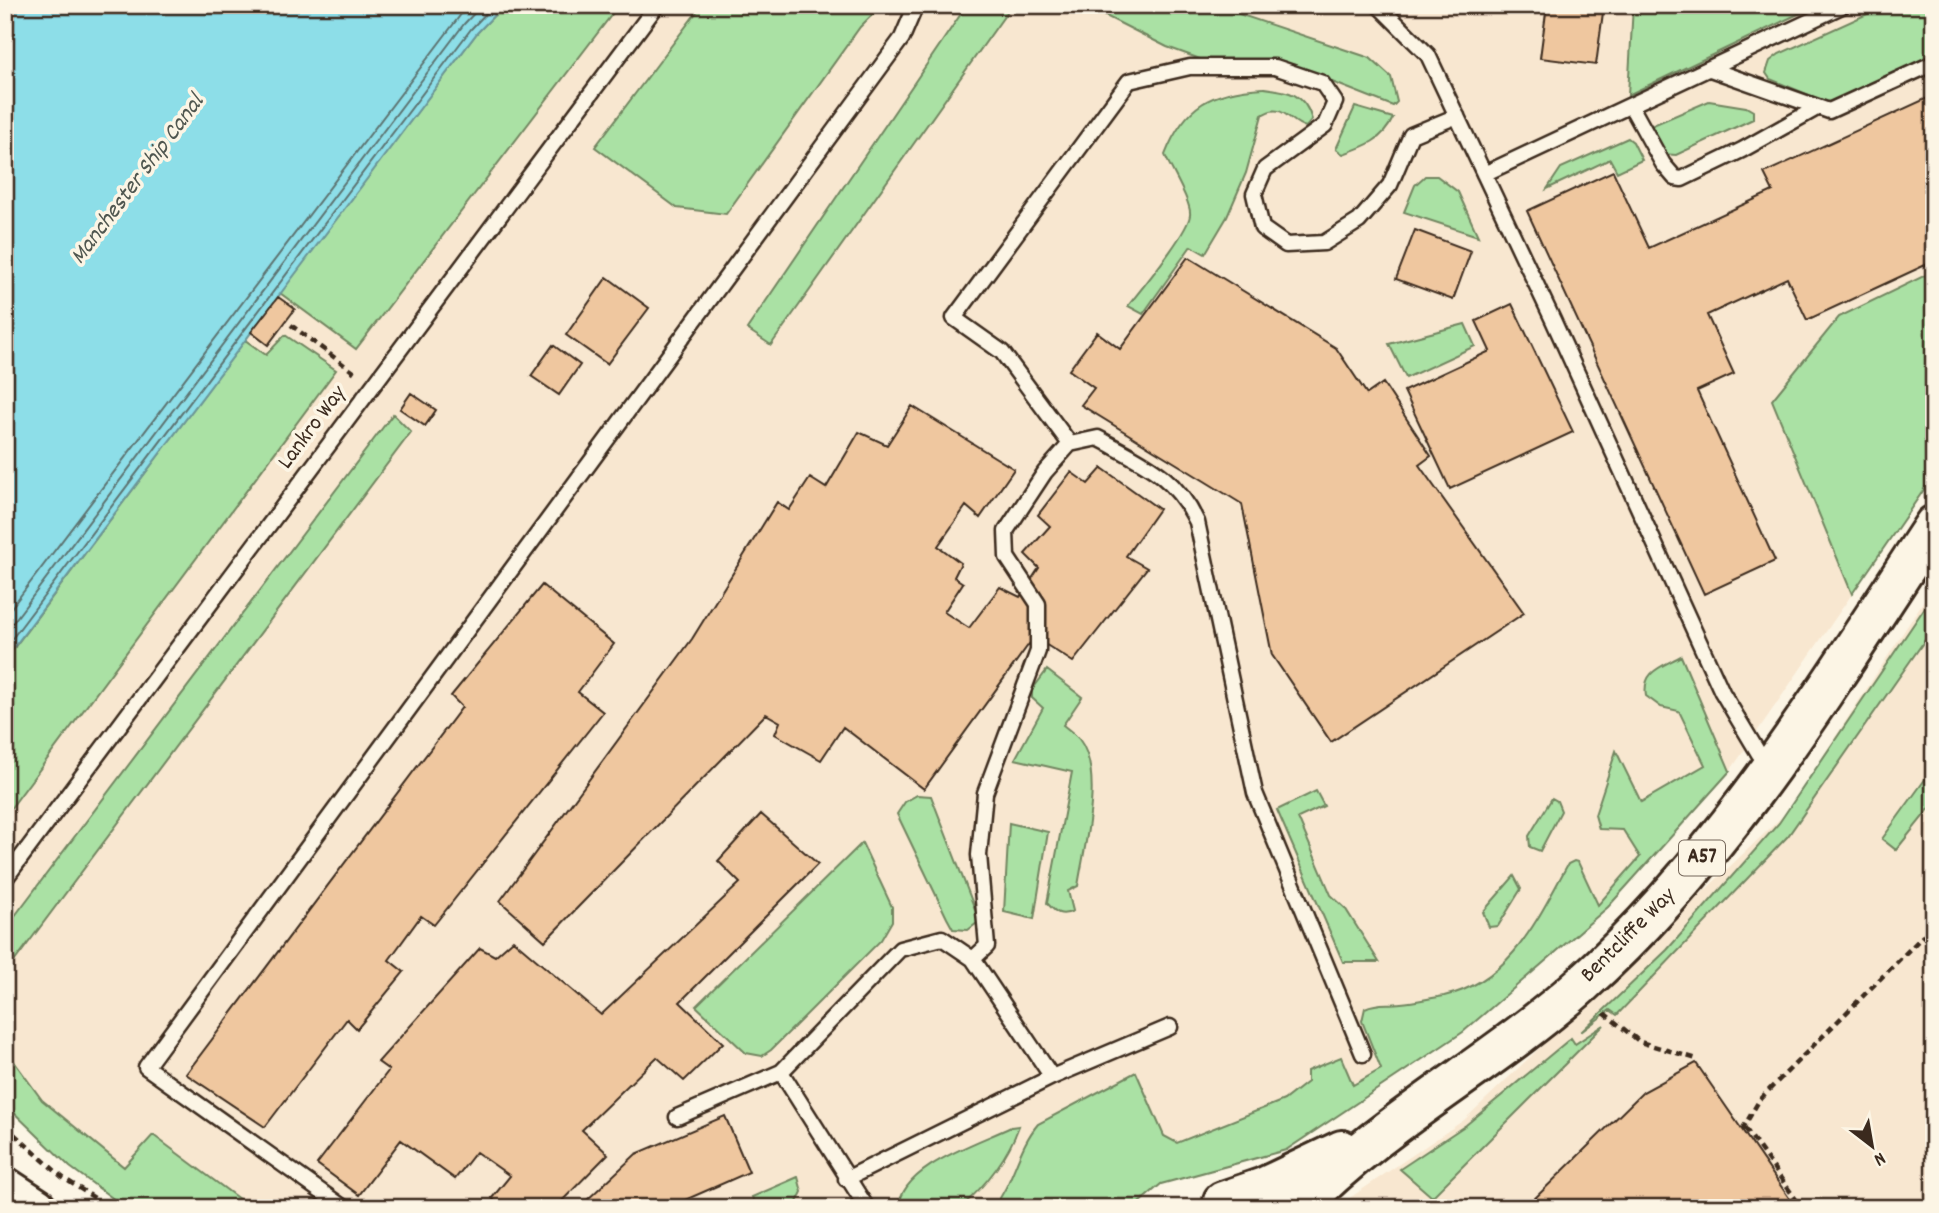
<svg xmlns="http://www.w3.org/2000/svg" width="1939" height="1213" viewBox="0 0 1939 1213" font-family="Dekko,sans-serif">
<rect width="100%" height="100%" fill="#fcf5e5"/>
<filter id="ink" filterUnits="userSpaceOnUse"><feTurbulence type="fractalNoise" baseFrequency=".0143" numOctaves="2"/><feDisplacementMap in="SourceGraphic" scale="14" xChannelSelector="R" yChannelSelector="G"/><feConvolveMatrix kernelMatrix="1 2 1 2 8 2 1 2 1" color-interpolation-filters="sRGB"/></filter>
<g filter="url(#ink)">
<path fill="#f8e7d0" d="M504 5H1934V475L1730 771 1608 907 1463 1032 1286 1150 1161 1184 1133 1208H126L70 1167 5 1104V659L477 33Z
M1934 585V1208H1335L1464 1120 1786 813Z"/>
<path fill="#aae1a4" stroke="#728661" stroke-width="2" d="M504 5H619L356 349 280 293 477 33Z
M702 5H882L860 27 726 214 677 208 595 147Z
M967 5H1012L771 345 747 329Z
M1084 5H1212L1370 58 1391 77 1397 102 1393 106 1294 67 1203 60 1167 47Z
M1633 5H1817L1628 95Z
M1887 5H1934V53L1924 61 1839 101 1826 102 1770 79 1766 73 1770 61 1779 54Z
M1264 88C1288 91 1305 93 1312 120L1306 127C1289 123 1283 101 1262 115L1246 173 1227 217 1205 254 1191 246 1143 314 1128 306C1141 289 1188 233 1190 215 1192 203 1170 168 1165 155 1185 104 1212 91 1264 88Z
M1709 101 1746 107 1753 111V119L1676 155 1663 154 1649 131 1653 125Z
M1355 107 1393 118C1383 140 1366 146 1343 154L1336 149Z
M1628 138 1633 142 1642 160 1617 172 1610 159 1547 189 1561 168Z
M1425 176H1437L1458 192 1478 236 1404 212 1415 185Z
M1934 271V475L1852 594 1772 400 1839 317Z
M1465 324 1475 346 1406 378 1389 344Z
M285 335 336 370 5 816V660L245 340 266 355Z
M393 414 411 432 5 974V929Z
M1934 594V627L1788 836 1617 1015 1610 1010 1581 1032 1667 950 1779 823Z
M1681 656 1730 771 1608 907 1463 1032 1286 1150 1161 1184 1133 1208H993C1014 1182 1017 1149 1038 1124L1136 1072 1164 1136 1177 1143 1284 1100 1307 1082V1071L1341 1057 1353 1085 1381 1069 1362 1021 1365 1008C1378 1002 1387 1005 1401 1003 1415 1002 1430 998 1444 996 1511 981 1538 918 1568 864L1574 861 1578 862 1598 905 1640 857 1623 830 1599 829 1595 815 1616 751 1641 802 1705 765 1679 711 1661 707 1646 696C1642 671 1661 667 1681 656Z
M1047 670 1082 697 1063 725C1068 729 1075 734 1079 739 1105 772 1084 847 1078 886L1068 891 1073 911C1061 917 1056 913 1047 903L1072 772 1015 759 1043 708 1032 698V690Z
M1934 767V803L1896 850 1882 839Z
M1316 791 1324 806 1298 818 1331 895 1345 908 1379 962H1343L1277 810Z
M917 795 931 796 976 912 977 923 968 930 953 929 947 918 897 814 905 802Z
M1552 798 1557 801 1561 811 1540 851 1530 847 1529 836Z
M1009 823 1048 832 1034 919 1004 912Z
M862 843 892 907V921L881 940 771 1050 762 1056 746 1053 696 1006Z
M1514 876 1521 889 1498 926 1489 927 1483 912Z
M1604 1025 1432 1197 1400 1169 1466 1125 1571 1038 1575 1044Z
M5 1049 42 1100 124 1167 153 1135 251 1208H126L70 1167 5 1104Z
M1019 1126C1008 1157 985 1186 960 1208H899C900 1167 978 1143 1011 1127Z
M798 1177 802 1192 794 1208H757L752 1197Z"/>
<path fill="#8ddee8" stroke="#6c9697" stroke-width="2" d="M5 5H504L477 33 5 659Z"/>
<g fill="none" stroke-linecap="round" stroke-linejoin="round">
<path stroke="#5c726f" stroke-width="2" d="M5 616 468 5
M5 633 464 24 482 5
M5 648 471 29 494 5"/>
</g>
<path fill="#efc79f" stroke="#3b2a1e" stroke-width="2" d="M1547 5H1604L1596 65 1540 58Z
M1934 95V261L1807 320 1787 278 1707 315 1734 374 1697 391 1775 561 1704 594 1527 211 1613 171 1649 248 1773 191 1764 173Z
M1415 230 1471 251 1453 300 1396 279Z
M1188 257 1336 348 1367 394 1383 383 1431 456 1419 465 1524 613 1331 742 1272 655 1242 504 1081 405 1094 388 1069 370 1097 332 1120 349Z
M607 277 649 308 607 364 566 335Z
M278 297 295 309 268 345 251 332Z
M1512 304 1573 432 1450 489 1404 391 1490 351 1476 321Z
M553 345 580 365 559 395 531 376Z
M411 393 436 410 425 426 400 409Z
M912 406 1014 469 980 518 966 506 938 546 961 563 954 577 963 583 944 612 969 628 1000 587 1020 597 1039 568 1025 554 1050 526 1038 515 1071 472 1088 484 1102 468 1159 509 1126 556 1147 568 1073 662 1034 637 924 789 843 727 821 760 775 734 780 722 766 714 545 941 500 901 692 639 777 502 789 510 810 478 826 488 859 432 887 445Z
M542 585 614 644 578 692 603 712 434 925 421 916 389 960 404 972 357 1029 347 1019 265 1127 186 1074 462 707 451 696Z
M761 814 818 864 680 1002 723 1043 684 1081 657 1057 582 1130 608 1154 555 1208H501L492 1198 510 1176 476 1152 455 1179 401 1140 359 1195 317 1164 389 1070 378 1062 480 948 495 956 513 940 601 1015 740 883 718 861Z
M1696 1063 1796 1208H1525L1643 1092Z
M725 1116 749 1172 667 1208H589L586 1201 636 1154Z"/>
<g fill="none" stroke-linecap="round" stroke-linejoin="round">
<g stroke="#3b2a1e" stroke-width="19">
<path id="service" d="M1378 5 1428 55 1553 320 1722 692 1759 754 1772 762
M1710 69 1829 111 1934 63
M1631 106 1663 164 1675 178 1682 179 1742 150 1817 108
M1484 174 1844 5
M1070 444 1002 352 954 318 1129 81 1190 67H1275L1322 83 1335 102 1325 125 1265 169 1254 194 1262 228 1286 245 1324 243 1359 221 1390 185 1411 135 1457 116
M5 879 657 5
M973 959 987 946 979 855 985 793 1038 651V604L1007 557 1006 531 1045 472 1070 444 1098 438C1143 463 1174 474 1197 522L1255 793 1363 1054
M1052 1077 1170 1027
M677 1117 781 1072
M846 1179 1052 1077 973 959 942 938 900 949 781 1072 867 1208
M344 1208 146 1067 902 38 916 5"/>
</g>
<g stroke="#3b2a1e" stroke-width="44">
<path id="primary" d="M5 1187 37 1208
M1223 1201 1264 1187 1342 1150
M1299 1208C1382 1121 1492 1065 1581 985 1727 854 1827 687 1934 525"/>
</g>
<path stroke="#3b2a1e" stroke-width="4.5" stroke-dasharray="7 5" stroke-linecap="butt" d="M291 325 355 373
M1604 1013 1640 1042 1697 1059
M5 1126 62 1177 110 1208
M1745 1128 1802 1208
M1742 1130 1760 1099 1934 925"/>
<use href="#service" stroke="#fcf5e5" stroke-width="14"/>
<use href="#primary" stroke="#fcf5e5" stroke-width="38"/>
</g>
</g>
<g text-anchor="middle" dominant-baseline="central" stroke-width="7" stroke-linejoin="round" paint-order="stroke">
<rect fill="#fcf5e5" stroke="#75675a" stroke-width="2" x="1679" y="840.5" width="46" height="35" rx="5"/>
<g font-size="21" font-weight="bold" fill="#3b2a1e">
<text x="1702" y="858">A57</text>
</g>
<g font-size="23" fill="#3b2a1e" stroke="#fcf5e5">
<text transform="translate(313 428) rotate(-53)">Lankro Way</text>
<text transform="translate(1629 936) rotate(-45)">Bentcliffe Way</text>
</g>
<g font-size="24" font-style="italic" fill="#505750" stroke="#fcf5e5">
<text transform="translate(138 180) rotate(-53)">Manchester Ship Canal</text>
</g>
</g>
<rect width="1939" height="1213" fill="none" stroke="#fcf5e5" stroke-width="28"/>
<rect x="14" y="14" width="1911" height="1185" fill="none" stroke="#3b2a1e" stroke-width="2.5" filter="url(#ink)"/>
<g transform="translate(1872 1146) rotate(149)" stroke="#fcf5e5" stroke-width="5" paint-order="stroke">
<path d="M0-5L12 26L0 18L-12 26Z" fill="#3b2a1e"/>
<text y="-10" font-size="19" font-weight="bold" text-anchor="middle" fill="#3b2a1e">N</text>
</g>
</svg>
